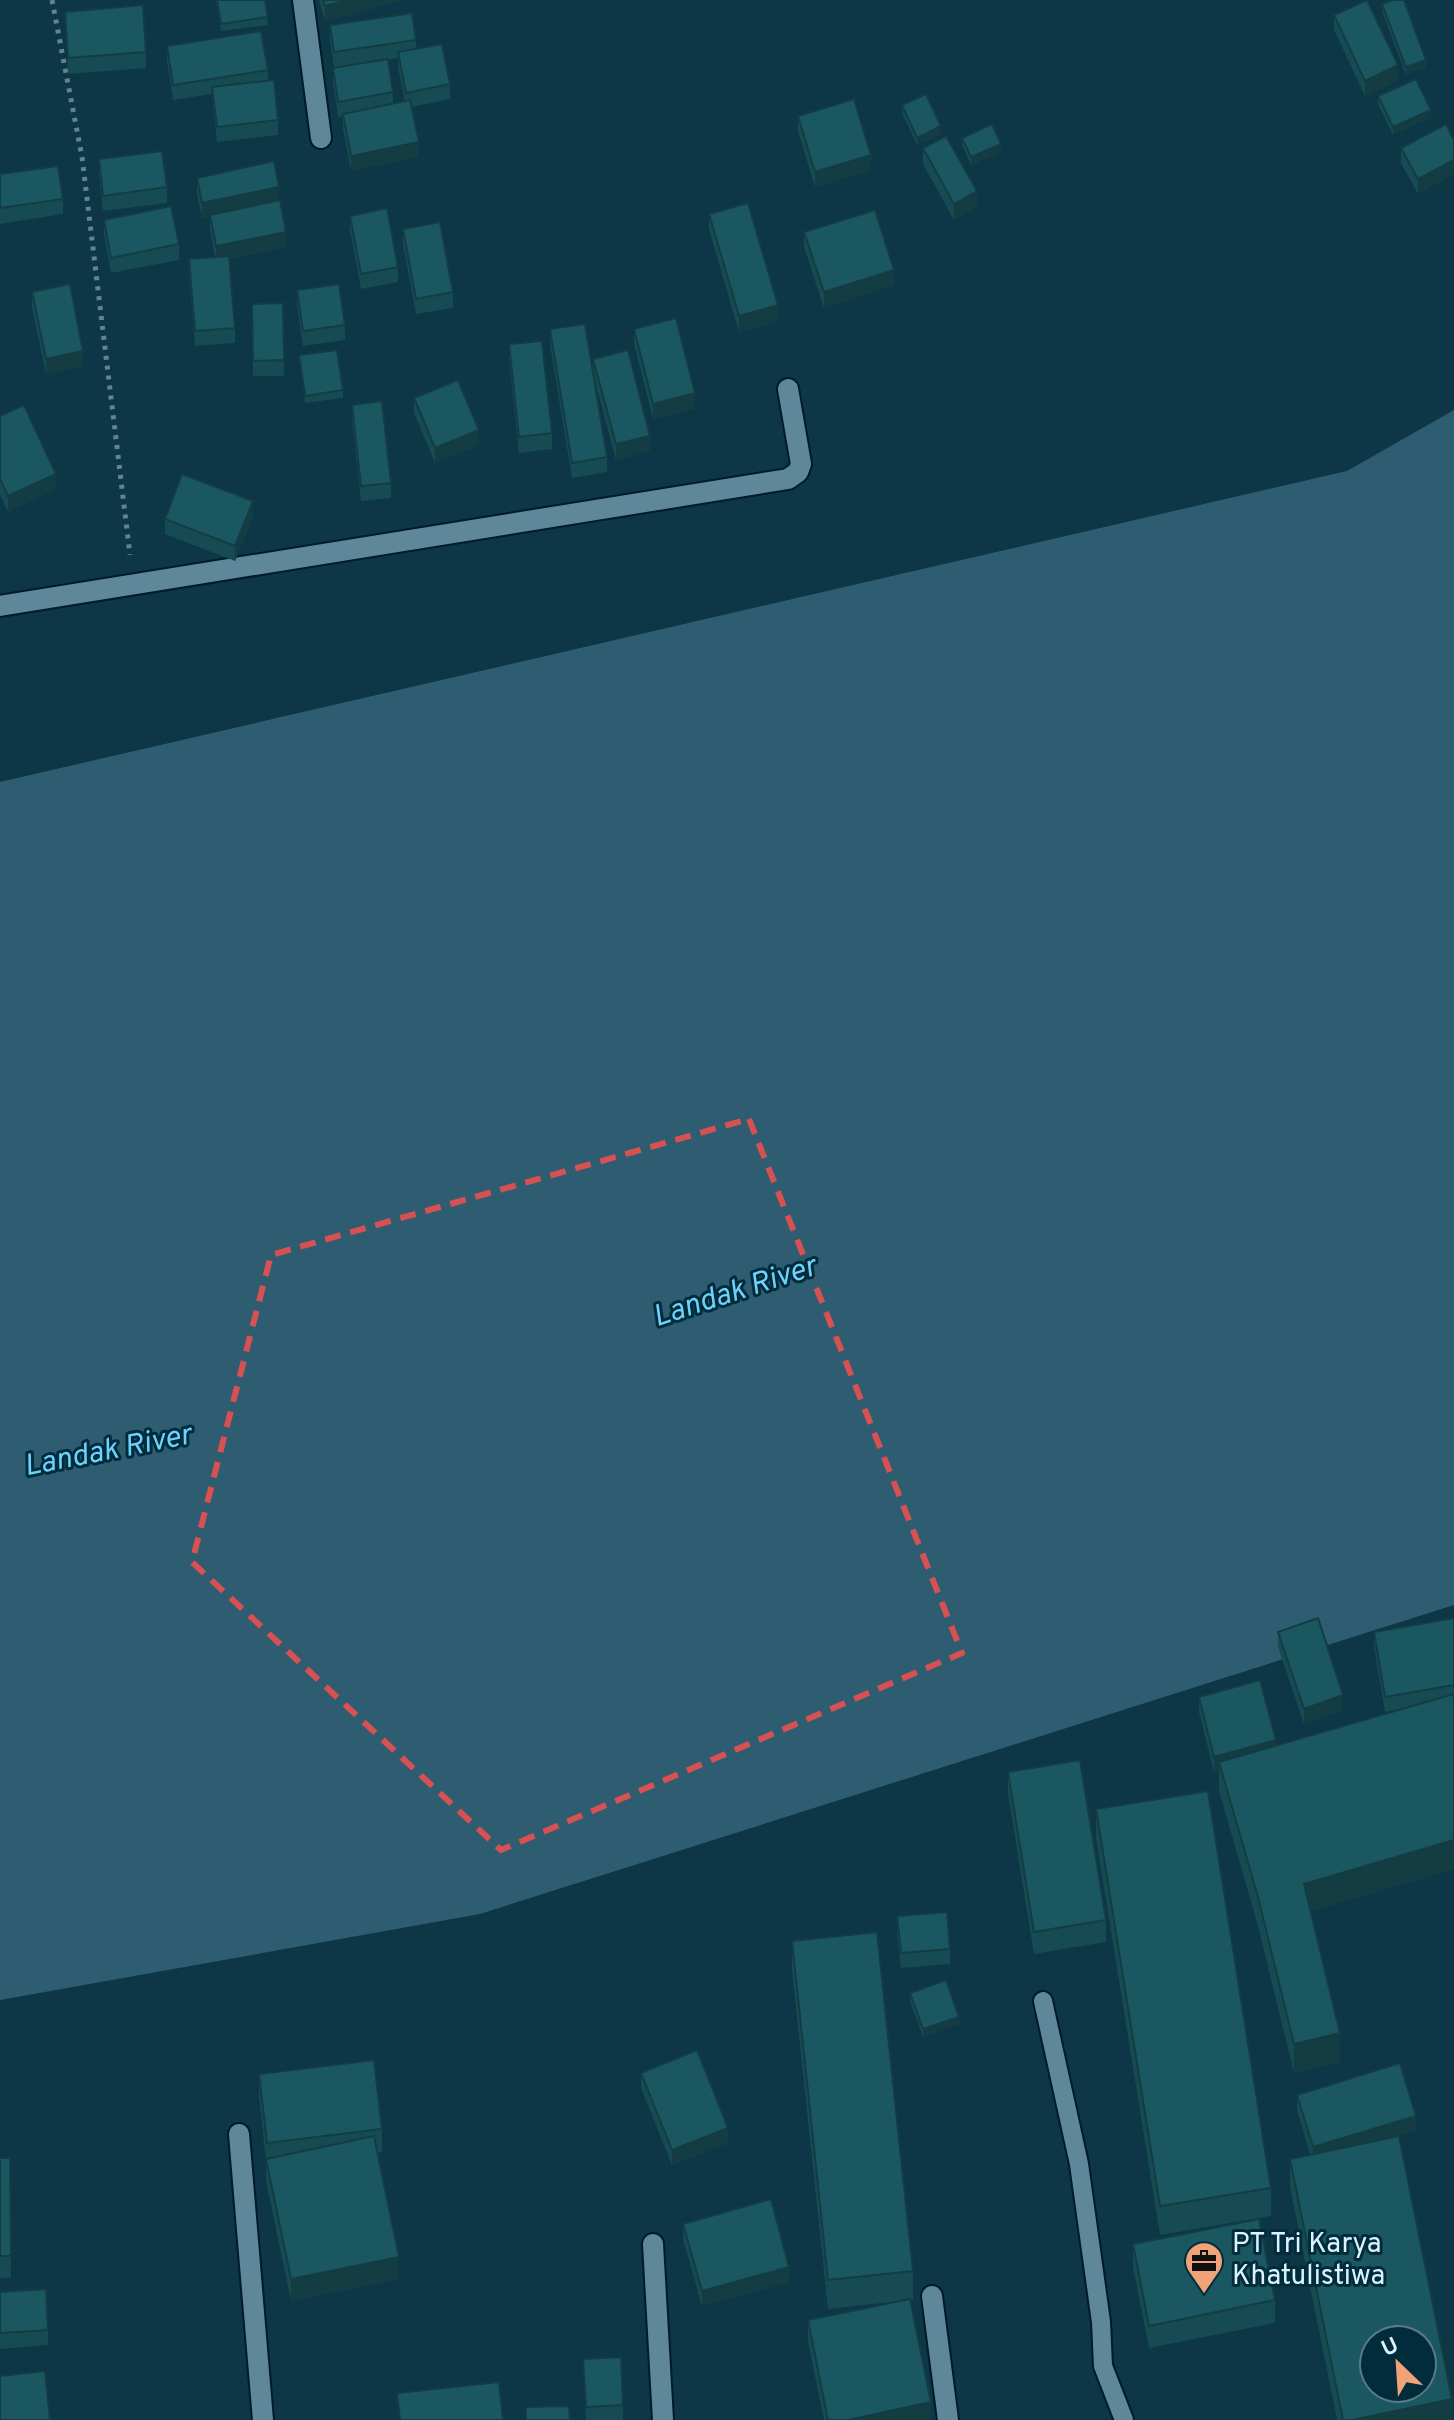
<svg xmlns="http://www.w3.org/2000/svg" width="1454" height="2420" viewBox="0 0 1454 2420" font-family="Overpass,sans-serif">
<rect width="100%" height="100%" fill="#0d3647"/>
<path fill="#2e5d72" d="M1454 410V1605L480 1914 0 2000V782L1347 471Z"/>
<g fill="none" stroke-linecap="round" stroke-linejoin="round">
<g stroke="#001c29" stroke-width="22">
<path id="service" d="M1043 2001 1079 2164 1101 2322 1103 2366 1124 2420"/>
</g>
<g stroke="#001c29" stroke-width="24">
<path id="minor" d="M303 0 321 138
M0 606 788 479 798 472 801 464 788 389
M239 2134 263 2420
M653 2244 663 2420
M932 2296 948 2420"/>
</g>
<path stroke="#628391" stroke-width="5" stroke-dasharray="4 6" stroke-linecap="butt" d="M52 0 82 157 130 555"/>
<use href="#service" stroke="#5e879a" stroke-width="18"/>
<use href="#minor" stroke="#5e879a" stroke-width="20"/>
</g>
<path fill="#174b53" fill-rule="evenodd" d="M216 0H265L268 25 221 31Z
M319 0H405L325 21Z
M1382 4 1426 67 1406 75 1382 11Z
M65 12 146 52V68L68 74Z
M1334 15 1398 81 1365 96 1334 30Z
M330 25 416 40V49L450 84V99L412 107 419 157 351 171 343 129V116L338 117 333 83V68H334L330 40ZM398 58V67L405 101 393 103V92L388 60Z
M167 46 268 70V81L278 120V135L217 142 212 94 173 100 167 61Z
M1378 96 1431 117 1393 135 1378 104Z
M902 105 941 134 917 145 902 113Z
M798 116 871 170 815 187 798 131Z
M962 138 1001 152 971 165 962 145Z
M1454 140 1418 194 1401 163V148Z
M923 148 977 207 954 220 923 164Z
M99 159 167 187V203L103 211 99 174Z
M0 174 63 199V214L0 224Z
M197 178 279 200 286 247 229 259 235 328V343L195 346 189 275V259L215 257 210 230V217L202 218 197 193Z
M709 214 778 321 739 332 709 229Z
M350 216 398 267V282L361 289 350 231Z
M104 220 179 244V260L111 273 104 235Z
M403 229 453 292V308L416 314 403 244Z
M804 232 894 285 824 308 804 247Z
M297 290 345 325V340L303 346 297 305Z
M32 292 83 366 46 374 32 308Z
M283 303 284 376H253L252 304Z
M550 329 607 457V472L572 478 550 345Z
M634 329 695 408 653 419 634 344Z
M509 344 552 433V449L519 453 509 360Z
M299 355 343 390V398L305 403Z
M593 359 650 451 616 460 593 374Z
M414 398 479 445 435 463 414 413Z
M352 405 391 483V498L361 501 352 420Z
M0 416 56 489 8 512 0 495Z
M253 516 235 561 165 534V519Z
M1454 1618V1869L1311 1911 1340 2062 1294 2073 1258 1926 1219 1791V1771L1214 1772 1199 1712V1697L1276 1746 1406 1708 1385 1712 1374 1647V1632Z
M1278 1632 1343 1710 1304 1724 1278 1647Z
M1008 1772 1106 1920V1942L1034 1954 1008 1794Z
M1096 1809 1271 2188V2216L1160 2235 1096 1838Z
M897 1916 950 1949V1964L901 1968 897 1932Z
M792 1941 913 2271V2300H910L931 2420H824L808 2342V2320L900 2301 828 2309 792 1970Z
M910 1993 959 2024 923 2037 910 2001Z
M641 2073 728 2143 672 2165 641 2088Z
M259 2074 382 2129V2152H378L399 2279 291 2301 266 2181V2161L259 2097Z
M1297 2095 1416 2131 1399 2136 1452 2420H1337L1290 2187V2159L1310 2154 1297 2110Z
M0 2158H10L11 2278H0Z
M683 2224 789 2282 702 2306 683 2239Z
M1133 2244 1275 2300V2323L1149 2348 1133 2267Z
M0 2292 48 2330V2345L0 2349Z
M583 2359 623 2405V2420H586Z"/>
<path fill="#133d43" d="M348 0H405L325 21V6Z
M1426 60V67L1406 75V67Z
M1398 65V81L1365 96V81Z
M1431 110V117L1393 135V127Z
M941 126V134L917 145V138Z
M419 142V157L351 171V156Z
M1001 144V152L971 165V157Z
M871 155V170L815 187V172Z
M1454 160V175L1418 194V179Z
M279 187V202L202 218V203Z
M977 191V207L954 220V204Z
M286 232V247L216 261V246Z
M894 270V285L824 308V292Z
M778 305V321L739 332V316Z
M83 351V366L46 374V359Z
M695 393V408L653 419V404Z
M479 430V445L435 463V448Z
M650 436V451L616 460V444Z
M56 474V489L8 512V496Z
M253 501V516L235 561V546Z
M1343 1695V1710L1304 1724V1709Z
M1276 1740V1756L1219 1762V1771L1214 1772V1757Z
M1454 1840V1869L1304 1913V1884Z
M959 2017V2024L923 2037V2029Z
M1340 2033V2062L1294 2073V2044Z
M1416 2116V2131L1313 2162V2147Z
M728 2128V2143L672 2165V2150Z
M399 2257V2279L291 2301V2279Z
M789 2267V2282L702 2306V2291Z
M1452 2399V2420H1352Z
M931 2402V2420H848Z"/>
<path fill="#1b5760" stroke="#133d43" stroke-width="2" fill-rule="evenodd" d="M217 0H265L268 17 221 24Z
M323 0H348L325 6Z
M1367 0 1398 65 1365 81 1334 15Z
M1392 0H1404L1426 60 1406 67 1382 4Z
M143 5 146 52 68 58 65 12Z
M412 13 416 40 334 52 330 25Z
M261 31 268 70 173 85 167 46Z
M442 44 450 84 406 93 398 52Z
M388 59 393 92 338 102 333 68Z
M1416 79 1431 110 1393 127 1378 96Z
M274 80 278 120 217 127 212 87Z
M926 94 941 126 917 138 902 105Z
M854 99 871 155 815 172 798 116Z
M410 100 419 142 351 156 343 114Z
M992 124 1001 144 971 157 962 138Z
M1446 124 1454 140V160L1418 179 1401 148Z
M946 136 977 191 954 204 923 148Z
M162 151 167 187 103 196 99 159Z
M274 161 279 187 202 203 197 178Z
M58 166 63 199 0 208V174Z
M280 200 286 232 216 246 210 215Z
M748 203 778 305 739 316 709 214Z
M171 206 179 244 111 258 104 220Z
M387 208 398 267 361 274 350 216Z
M875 210 894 270 824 292 804 232Z
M440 222 453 292 416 299 403 229Z
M229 256 235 328 195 331 189 259Z
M70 284 83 351 46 359 32 292Z
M339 284 345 325 303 331 297 290Z
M283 303 284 360 253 361 252 304Z
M676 318 695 393 653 404 634 329Z
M585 324 607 457 572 463 550 329Z
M542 341 552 433 519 437 509 344Z
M337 350 343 390 305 396 299 355Z
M628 350 650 436 616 444 593 359Z
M458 380 479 430 435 448 414 398Z
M382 401 391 483 361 486 352 405Z
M24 405 56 474 8 496 0 479V416Z
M182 474 253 501 235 546 165 519Z
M1318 1618 1343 1695 1304 1709 1278 1632Z
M1454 1618V1685L1385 1697 1374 1632Z
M1260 1680 1276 1740 1214 1757 1199 1697Z
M1454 1694V1840L1304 1884 1340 2033 1294 2044 1258 1897 1219 1762Z
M1080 1760 1106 1920 1034 1932 1008 1772Z
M1208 1791 1271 2188 1160 2206 1096 1809Z
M947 1912 950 1949 901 1953 897 1916Z
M877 1932 913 2271 828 2280 792 1941Z
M946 1980 959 2017 923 2029 910 1993Z
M697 2050 728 2128 672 2150 641 2073Z
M374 2060 382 2129 267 2143 259 2074Z
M1400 2063 1416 2116 1313 2147 1297 2095Z
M374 2136 399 2257 291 2279 266 2159Z
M1399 2136 1452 2399 1352 2420H1343L1290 2159ZM1374 2340H1422V2388H1374Z
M0 2158H10L11 2256H0Z
M771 2199 789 2267 702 2291 683 2224Z
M1259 2219 1275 2300 1149 2326 1133 2244Z
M46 2289 48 2330 0 2333V2292Z
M910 2299 931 2402 848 2420H828L808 2320Z
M621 2357 623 2405 586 2407 583 2359Z
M45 2371 50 2420H0V2376Z
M499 2382 503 2420H400L397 2393Z
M569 2406 570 2420H526V2407Z"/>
<path fill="none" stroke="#d75052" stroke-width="6" stroke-dasharray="16 10" stroke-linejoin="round" d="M749 1119 962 1653 501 1850 192 1562 271 1255Z"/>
<defs>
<g id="office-pin" transform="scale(2)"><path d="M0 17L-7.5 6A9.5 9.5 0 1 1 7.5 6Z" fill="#f0a278" stroke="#012c3c"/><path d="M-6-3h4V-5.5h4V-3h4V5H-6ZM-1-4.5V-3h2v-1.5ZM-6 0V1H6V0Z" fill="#111"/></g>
</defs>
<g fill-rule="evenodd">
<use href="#office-pin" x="1204" y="2261"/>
</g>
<g text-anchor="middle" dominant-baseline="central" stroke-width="6" stroke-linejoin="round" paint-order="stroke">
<g font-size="28" fill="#dcf2fc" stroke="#012c3c" text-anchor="start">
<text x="1232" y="2245">PT Tri Karya<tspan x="1232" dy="32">Khatulistiwa</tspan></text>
</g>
<g font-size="30" font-style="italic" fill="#6fd1fc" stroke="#012c3c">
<text transform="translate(735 1293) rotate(-18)">Landak River</text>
<text transform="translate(108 1452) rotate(-11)">Landak River</text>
</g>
</g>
<g transform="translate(1398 2364) rotate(335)"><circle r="38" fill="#012c3c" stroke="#597b89" stroke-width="2"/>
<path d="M0-6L14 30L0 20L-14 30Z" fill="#f0a278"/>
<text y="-12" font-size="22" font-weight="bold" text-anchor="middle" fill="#dcf2fc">U</text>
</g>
</svg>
